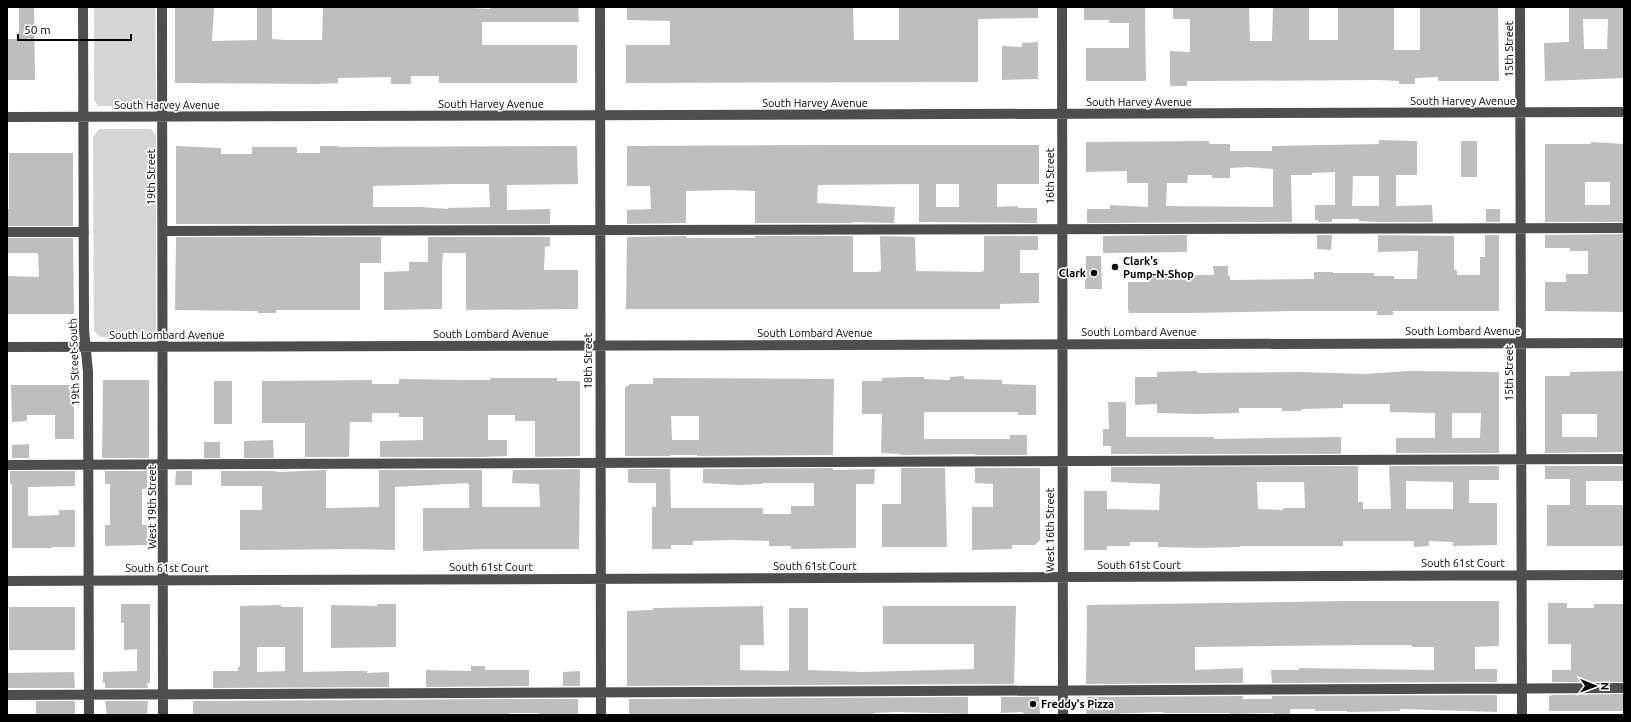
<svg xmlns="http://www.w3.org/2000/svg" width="1631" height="722" viewBox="0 0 1631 722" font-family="Ubuntu,sans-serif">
<rect width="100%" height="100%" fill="#fff"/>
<path fill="#d5d5d5" d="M94 7H155L156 100 152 106H98L94 100Z
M99 129H151L156 135V331L151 337H100L94 331 93 137Z"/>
<path fill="#bebebe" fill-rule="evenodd" d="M19 7H34L35 80H7V39H19Z
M175 7H214L212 41 257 40V7H272V39L286 40H322L323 8 452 7 490 9V7H578L579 22H482V45H577V83H439V76H411V84H391V77L338 78V83L317 84 175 83Z
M627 7H853L854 40H899V7H1038V18L978 19V82L626 83V45H670V21L627 20Z
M1084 7H1145L1146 81H1086V48H1129V23H1109V20H1084Z
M1173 7H1249L1250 41H1272L1273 7H1309V40H1338V7H1394V50H1420V7H1498L1499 81H1438V77L1415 78V84H1399V81L1377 80 1207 81H1187V86H1170V51L1190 52V19H1173Z
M1569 7H1624V78L1545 81 1544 43 1569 42ZM1583 19H1608L1607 49H1584Z
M1038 42V79L1002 80V46L1022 47V43Z
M1379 140 1417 141V175H1396V206L1432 205 1433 222H1378L1359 221V219H1332V222H1318V220H1315V205H1335V172L1312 173V175H1291L1292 222 1087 223V209H1110V205L1148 207V183H1127V171L1086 172V142L1209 141V144H1230V151H1272V146L1379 144ZM1248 167 1273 169V207L1166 206 1167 183H1187L1188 175H1212V178H1230V168ZM1353 176H1379V206H1352Z
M1461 141H1477V177H1461Z
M1591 142 1624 144V222H1545V144H1591ZM1585 182H1610V205H1585Z
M833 145H1039V184H997V207L1018 206V208H1037V223L919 222V184L818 185 817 203 895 207 894 223 853 222V223H755V191L729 190 686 191V223L627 224V210L651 209 650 186H627V146ZM936 184H959V207H936Z
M176 146 221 148V154H252V147H297V153H320V146H338V147L577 146 578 184 507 185V210L550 209V224H176ZM454 184H489L490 207 448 208V209L421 207H373V186Z
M9 153H73V226H7V209H9Z
M1486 209H1500V222H1486Z
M1624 234V312L1545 311V282H1566V274H1588V251H1570V248H1545V235Z
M1187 235V252L1103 253V236Z
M1317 235H1332L1331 250 1317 249Z
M1378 235 1454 236V269L1457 271V275H1480V257H1485V235H1499V311H1393V315H1377V311H1291L1190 313H1129L1128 310V282H1149V275H1214L1213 266H1228V276H1230V280L1314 279V272H1333V273H1374V276H1394V279H1417L1418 251 1378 252Z
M686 236 687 238H755V236H853V272H877L881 271 880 236 915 237 916 271 982 272 984 270V236H1038V250H1020V273H1039V303L1000 304V309H626L627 237Z
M176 237H381V263H360V310H276V313H258V311L175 310Z
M428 237H550V246L545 247 544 270H578V309L466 310V253H443L442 264V309L384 310V272L409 271V262H428Z
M7 238H73L74 314H7V276L39 277 38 253H7Z
M1086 256H1101L1102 289H1085Z
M1197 371V373L1301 372 1365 374 1408 371 1499 372V453H1396V438H1435V413L1390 412V404H1343V408L1301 409V411H1282V408H1239V413L1197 414 1157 413V404L1135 405V377H1157V372ZM1452 413H1481L1480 438H1452Z
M1624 371V452L1545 453V376H1570V372ZM1562 414H1597V437H1562Z
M964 376V379L1002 380V384L1036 385V415H1018V412H924V439H1010V435H1027V455H975V454L901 455V454L881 453 882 414H862V381H882V378L905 377H924V379L950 380V377Z
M490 378H557V381H580V456L535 457V421H515V415H488V440H507V456L482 457H380V441L423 440V417H399V413H372V422H350L349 457H305V423H262V381L372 380V384H399V379L464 380H490Z
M653 378 834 379 833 455 697 456V455H670V456H625V388L630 384H653ZM671 416H699V440H672Z
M103 380H149V458H102Z
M214 381H232V424H214Z
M11 385H74V439H55V415H27V421L12 422Z
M1108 402H1126V437H1214V439L1341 437V454H1111V446H1103V429H1109Z
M273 440 274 458H244V441Z
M204 442H220V458H204Z
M29 444V458H12V445Z
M1358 466V502H1363V509H1391L1389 466H1499V480H1469V503H1497V545L1453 546V542L1429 541V546L1414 547V541H1343V546H1240V547L1201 548 1158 547V542H1130V546H1107V550H1084V491H1107V509L1159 510 1160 484 1111 482V467ZM1406 481 1453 482V509H1406ZM1257 482H1304L1305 508H1283V510L1258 509Z
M1545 466H1624V481H1586V505H1624V546H1547V505H1570V479H1545Z
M833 468V470L875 469 874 484H856V548L791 549V546H769V541L733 540 693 541V545H671V549H652V507H656V483H628V469H670L671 508H763V514H791V506H814V483H762V484L738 485 703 483V469Z
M901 468H945L947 547H882V504H901Z
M975 468H1040V540L1035 545H1012V549L972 550V507H993V484L975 483Z
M580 469 579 549H487L423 551V508H469V485L467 483 395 487V550L354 549 240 550V510H262V486H221V471H274L279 472 326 470V508L379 507V470H482V507H540L539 484 512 483 513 470Z
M10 471H75V486L28 487V516L59 515V510H75V547H52V548H12V484H10Z
M105 471H147V489H142V525H147V545L105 546V525H110V484H105Z
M176 471H192V485H175Z
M1346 601H1499V646L1475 647V669H1497V682L1272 683 1271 670H1299V668L1434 670V647H1412V645H1365L1195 647V670L1243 668V683L1086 684 1087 605Z
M1548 603H1567V608H1594V604H1624V682H1552V670H1571V644H1548Z
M121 604H150V683H147L148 688H105V683H103V672L137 671V649L124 650V623H121Z
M377 604H396V647L331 648V605L377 606Z
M281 605V607H303V672L344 671H367V673L389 672V687L213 688V671H238V667H240V606ZM258 647H285V671L257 672V648Z
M763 606 764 645H740V670L787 671 789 669V608H808V670L863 672 974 669V644H883V606H1016L1014 684 627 686V611L653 610V608Z
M9 607H75V650H9Z
M471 666H485V670H529V686L426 687V670L471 671Z
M580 671V686H563V672Z
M74 672 75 688H7V673Z
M1624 694V711H1549V696L1552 695Z
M1497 695V712L1400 709V711L1347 712V711H1315V709H1290V715H1274V713L1229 714V713H1163V712L1086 715 1087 697 1243 696V699H1272V696Z
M968 697V714L897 712 874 713V714H629V699Z
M1001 697H1039L1040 715H1023V712L1001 713Z
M529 699H578V714L539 715V713H509V715H193V701Z
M36 701H75V715H36Z
M105 701H148L147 715H107Z"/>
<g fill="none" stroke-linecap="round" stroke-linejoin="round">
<path stroke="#4e4e4e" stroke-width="10" d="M83 7 84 330 88 372 89 715
M162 7 163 715
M600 7 601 715
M1062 7 1063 715
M1520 7 1522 715
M7 117 1624 112
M163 231 1624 228
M7 232H84
M7 347 1624 343
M7 465 1624 459
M7 581 1624 575
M7 695 1624 688"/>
</g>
<g fill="#000" stroke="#fff" stroke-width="1.5">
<circle cx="1115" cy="267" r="4"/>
<circle cx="1094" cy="273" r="4"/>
<circle cx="1033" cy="704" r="4"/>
</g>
<g text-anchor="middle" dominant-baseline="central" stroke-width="3.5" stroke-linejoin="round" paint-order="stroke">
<g font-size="11" fill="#000" stroke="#fff">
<text transform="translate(1509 49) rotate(-90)">15th Street</text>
<text x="1463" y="101">South Harvey Avenue</text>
<text x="1139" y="102">South Harvey Avenue</text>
<text x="815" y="103">South Harvey Avenue</text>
<text x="491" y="104">South Harvey Avenue</text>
<text x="167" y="105">South Harvey Avenue</text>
<text transform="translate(1050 176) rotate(-90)">16th Street</text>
<text transform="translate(151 177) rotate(-90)">19th Street</text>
<text x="1463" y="331">South Lombard Avenue</text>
<text x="1139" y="332">South Lombard Avenue</text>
<text x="815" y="333">South Lombard Avenue</text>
<text x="491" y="334">South Lombard Avenue</text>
<text x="167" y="335">South Lombard Avenue</text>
<text transform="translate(588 361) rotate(-90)">18th Street</text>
<text transform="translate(74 362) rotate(-92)">19th Street South</text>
<text transform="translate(1509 373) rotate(-90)">15th Street</text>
<text transform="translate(152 507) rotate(-90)">West 19th Street</text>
<text transform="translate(1050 530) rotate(-90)">West 16th Street</text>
<text x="1463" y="563">South 61st Court</text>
<text x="1139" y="565">South 61st Court</text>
<text x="815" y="566">South 61st Court</text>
<text x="491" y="567">South 61st Court</text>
<text x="167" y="568">South 61st Court</text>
</g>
<g font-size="11" font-weight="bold" fill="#000" stroke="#fff" text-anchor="start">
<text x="1123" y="261">Clark's<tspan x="1123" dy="13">Pump-N-Shop</tspan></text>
<text x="1086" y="273" text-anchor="end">Clark</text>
<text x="1041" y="704">Freddy's Pizza</text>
</g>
</g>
<rect width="1631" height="722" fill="none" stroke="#000000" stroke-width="16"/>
<g transform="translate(1595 686) rotate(91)" stroke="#ffffff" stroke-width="3" paint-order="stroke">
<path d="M0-3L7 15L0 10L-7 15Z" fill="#000000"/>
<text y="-6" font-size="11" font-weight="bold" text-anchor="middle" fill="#000000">N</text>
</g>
<path d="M18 34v6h113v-6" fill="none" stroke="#000000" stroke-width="2"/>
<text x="24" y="34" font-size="12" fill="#000000" stroke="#ffffff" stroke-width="3" paint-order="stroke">50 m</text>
</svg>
